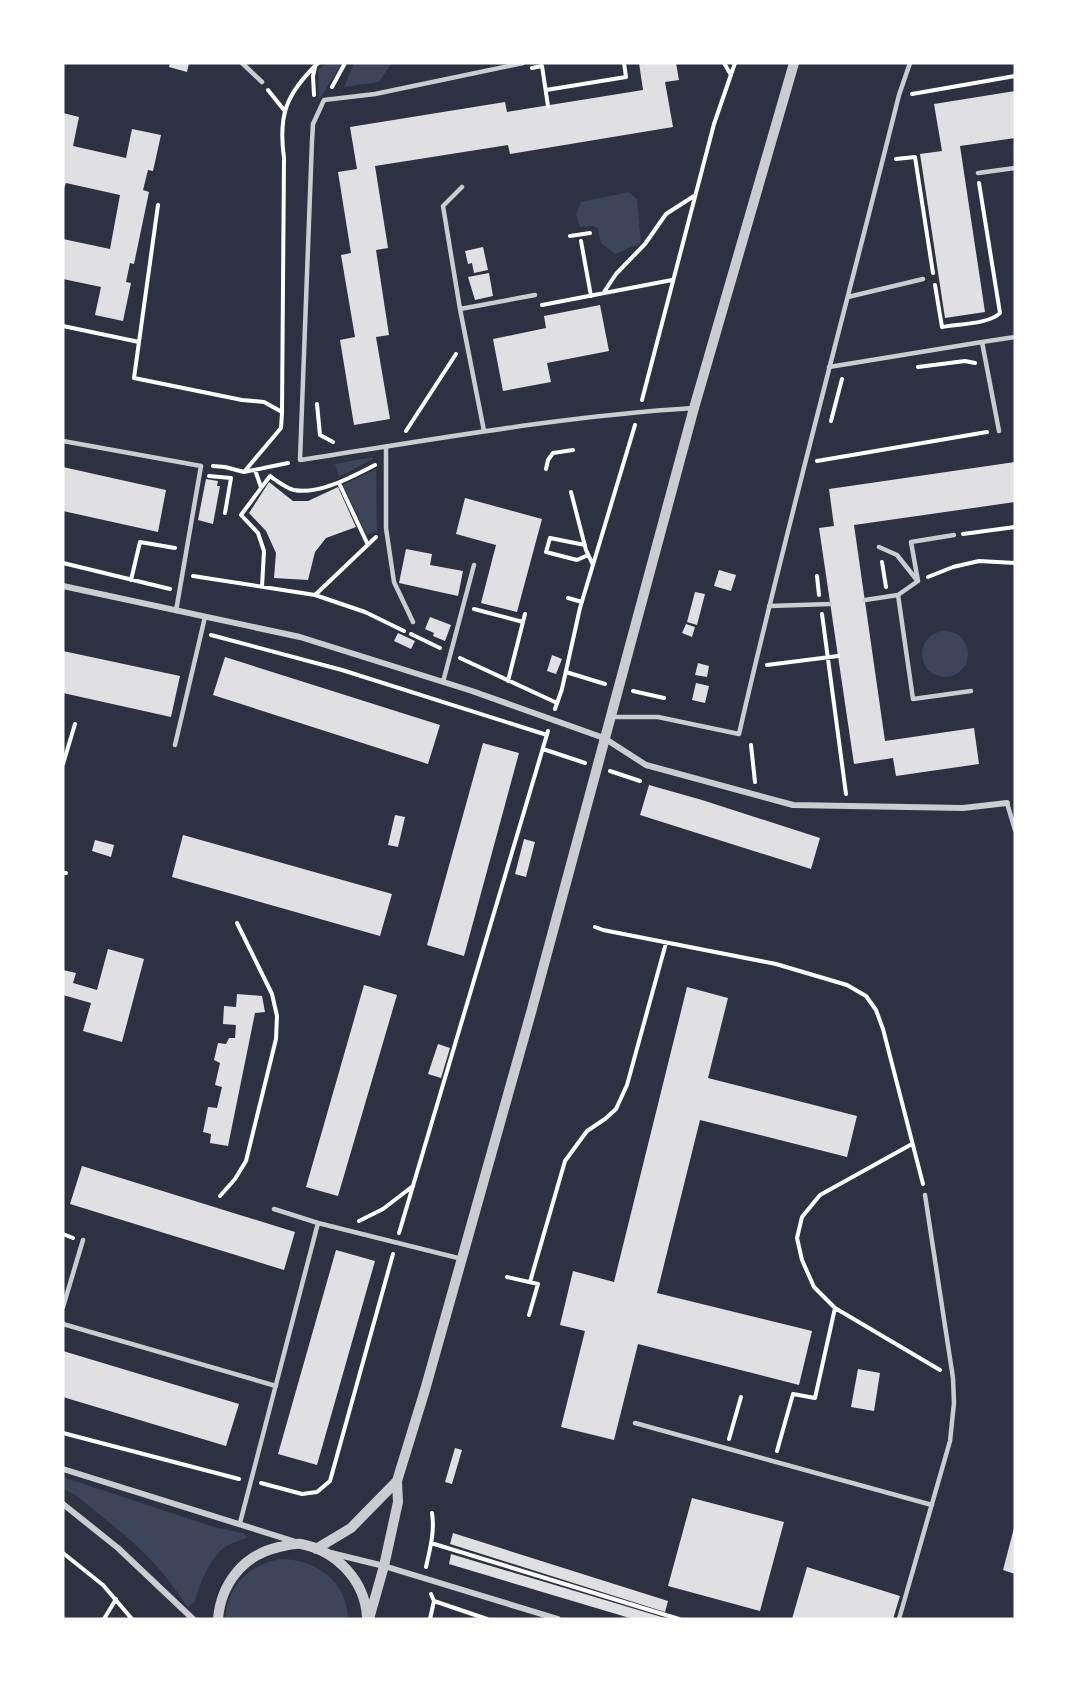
<svg xmlns="http://www.w3.org/2000/svg" width="1078" height="1682" viewBox="0 0 1078 1682" font-family="Mulish,sans-serif">
<rect width="100%" height="100%" fill="#2d3142"/>
<path fill="#3c4559" d="M327 63H342L319 100 318 70Z
M354 63H389L391 64 379 82 344 87Z
M629 192 637 199 641 243 615 254 601 243 598 228 593 226 580 227 576 215 581 202Z
M372 457 373 459 339 477 335 464Z
M376 469 377 531 367 535 343 485Z
M922 654a23 23 0 1 1 46 0a23 23 0 1 1-46 0Z
M63 1477 214 1527 242 1533 248 1537C241 1540 231 1543 225 1547 209 1559 200 1583 195 1602L187 1607C159 1559 116 1528 74 1494L63 1489Z
M280 1559C316 1559 347 1581 348 1619H225C228 1586 248 1565 280 1559Z"/>
<path fill="#e0e0e3" d="M170 63H189L187 72 169 67Z
M639 63H676L679 80 665 82 673 127 510 154 508 145 375 166 388 248 376 250 389 335 376 337 390 419 354 425 340 340 355 337 341 255 351 253 338 172 357 169 350 127 505 102 507 112 643 90Z
M1015 91V138L960 146 985 312 945 318 920 154 942 151 934 104Z
M63 113 79 117 73 146 126 158 132 129 161 135 153 171 148 170 143 190 149 192 134 264 130 263 126 282 131 283 123 321 95 315 101 287 63 279V239L110 249 120 195 66 183 63 191Z
M483 247 488 270 474 273 472 263 468 264 465 251Z
M489 273 493 296 475 300 468 277Z
M600 305 609 351 547 363 551 382 503 391 493 339 546 328 544 316Z
M1015 462V502L854 525 885 741 974 728 979 764 896 776 893 758 854 764 819 528 834 526 829 489Z
M63 467 166 490 158 532 63 511Z
M206 479 218 481 217 486H220L213 524 198 520Z
M269 482 293 501H308L338 487 356 527 326 538 315 552 308 580 274 578 276 553 266 531 249 513Z
M465 498 542 519 517 612 481 603 496 545 456 534Z
M406 549 432 554 430 565 463 571 458 596 399 583Z
M719 570 736 575 731 591 714 586Z
M695 592 705 594 697 625 687 622Z
M430 617 451 625 445 641 433 636 434 633 425 629Z
M686 624 695 627 692 637 682 633Z
M398 633 415 641 411 649 394 641Z
M63 651 180 676 171 717 63 693Z
M552 655 562 659 556 674 547 671Z
M225 657 440 725 428 764 213 695Z
M698 663 709 666 707 677 695 675Z
M696 683 709 686 705 703 692 700Z
M483 743 519 753 464 956 427 945Z
M649 785 702 800 820 838 811 869 640 815Z
M395 815 405 817 398 847 388 845Z
M183 835 392 894 380 936 172 877Z
M524 839 535 842 526 877 515 874Z
M95 840 114 845 111 857 92 851Z
M108 949 144 959 122 1042 83 1031 91 1003 63 995V970L76 973 73 983 97 990Z
M364 985 397 995 338 1196 306 1187Z
M687 987 728 998 708 1078 857 1116 847 1157 700 1120 657 1293 812 1331 799 1385 638 1344 614 1440 561 1427 585 1331 560 1325 573 1271 614 1282Z
M237 994 262 996 265 1012 255 1013 228 1146 210 1143 211 1134 203 1132 208 1107 217 1108 222 1087 215 1085 220 1063 214 1060 218 1043 226 1044 229 1038H235L236 1025 223 1024 224 1006 236 1007Z
M438 1044 450 1048 441 1078 428 1074Z
M82 1166 295 1232 284 1270 70 1204Z
M336 1250 375 1261 317 1465 278 1454Z
M63 1351 239 1404 226 1446 63 1397Z
M858 1369 880 1373 874 1411 851 1407Z
M455 1448 462 1450 452 1484 445 1482Z
M692 1498 784 1522 760 1611 668 1586Z
M1014 1528H1015V1574L1003 1570Z
M453 1533 668 1601 665 1612 450 1544Z
M451 1554 665 1618V1619H633L449 1564Z
M807 1567 900 1596 893 1619H792Z"/>
<g fill="none" stroke-linecap="round" stroke-linejoin="round">
<path stroke="#fff" stroke-width="4" d="M724 63 731 75
M532 68 542 66 548 106
M332 87 345 63
M268 90 284 110
M546 90 626 77 624 63
M912 94 1015 76
M314 95 313 76 315 67
M896 159 915 157 933 273
M158 205 134 378 242 400 264 402 282 412
M570 236 590 233
M581 241 591 296
M935 285 942 327C957 324 990 324 1000 313L979 183
M604 292 616 274 645 244 666 214 694 196
M542 305 672 280
M63 326 139 342
M918 367 965 361 975 363
M642 400 714 124 735 63
M317 404 320 435 333 442
M831 421 842 379
M406 431 456 354
M817 461 987 432
M213 466 225 467 244 472 288 463
M546 469 548 460 553 453 573 450
M255 470 261 487
M244 472 281 428 282 413 284 158C278 115 286 94 318 63
M209 476 231 478 225 513
M339 483 368 545
M571 492 586 550 593 565
M963 534 1015 527
M585 545 550 538 546 552 577 560 588 555
M882 562 886 587
M63 563 170 589
M193 576 315 595 365 612 404 631
M817 576 819 595
M928 577 953 567 979 561 1015 563
M131 580 140 542 175 548
M262 587 264 551 258 533 241 515 270 476C277 481 286 488 294 490 320 495 353 476 375 465
M315 595 376 537
M568 598 582 602
M474 609 523 622
M822 614 846 794
M411 634 440 648
M211 635 342 670 547 735
M460 658 557 703
M767 665 838 656
M566 672 605 684
M508 681 525 614
M633 691 664 698
M555 709 562 689 580 608 635 425
M751 745 755 782
M543 749 585 763
M63 764 75 724
M610 771 640 781
M63 873H66
M595 927 603 930 776 964 847 985 866 996 876 1010 883 1029 923 1184
M912 1144 820 1195 802 1217 797 1238 802 1260 814 1287 835 1308 940 1370
M220 1196 235 1179 246 1161 276 1039 277 1016 272 994 237 923
M359 1221 383 1209 413 1186
M399 1233 548 731
M63 1234 73 1238
M507 1277 538 1284 529 1315
M530 1282 565 1161 587 1131 605 1119 616 1109 627 1085 666 943
M63 1433 239 1479
M729 1439 741 1397
M777 1451 793 1394 815 1398 835 1308
M261 1483 302 1494 317 1492 330 1481 393 1254
M431 1543 679 1619
M63 1553 103 1585 132 1619
M426 1567C430 1549 435 1531 432 1513
M434 1601 487 1619
M104 1619 116 1599
M430 1619 434 1601 431 1594"/>
<path stroke="#caccd0" stroke-width="4.5" d="M242 63 262 82
M523 63 375 94 324 100 313 124 312 141 300 460C431 440 562 416 694 408
M978 173 1015 168
M462 187 443 206 460 309 484 431
M848 297 923 279
M460 309 535 295
M982 342 1015 337
M829 367 982 342 999 431
M63 441 201 466 176 611
M386 447V528L394 582 413 622
M879 547 897 555 916 579
M898 595 913 699 971 691
M865 600 898 595 918 581 911 542 954 535
M769 606 830 604
M443 682 474 565
M613 717H658L739 734C788 520 846 308 899 95L910 63
M175 745 205 617
M1007 803 1015 830
M274 1209 318 1223 462 1259
M63 1307 83 1240
M63 1324 276 1386
M635 1423 932 1505
M240 1523 318 1223
M899 1619 950 1441 954 1403 953 1378 925 1195"/>
<path stroke="#caccd0" stroke-width="6" d="M63 586 300 637 472 691 604 738 646 765 793 805 963 808 1007 803
M63 1469 296 1542
M63 1504 118 1548 193 1619
M331 1553 384 1566 558 1619"/>
<path stroke="#caccd0" stroke-width="10" d="M316 1549 351 1528 397 1481
M218 1619C221 1584 243 1555 279 1547 285 1546 295 1543 301 1544 337 1551 365 1581 367 1617
M369 1619 384 1566 398 1502 397 1481 425 1390 532 1009 694 408 794 63"/>
</g>
<rect width="1078" height="1682" fill="none" stroke="#ffffff" stroke-width="129"/>
</svg>
